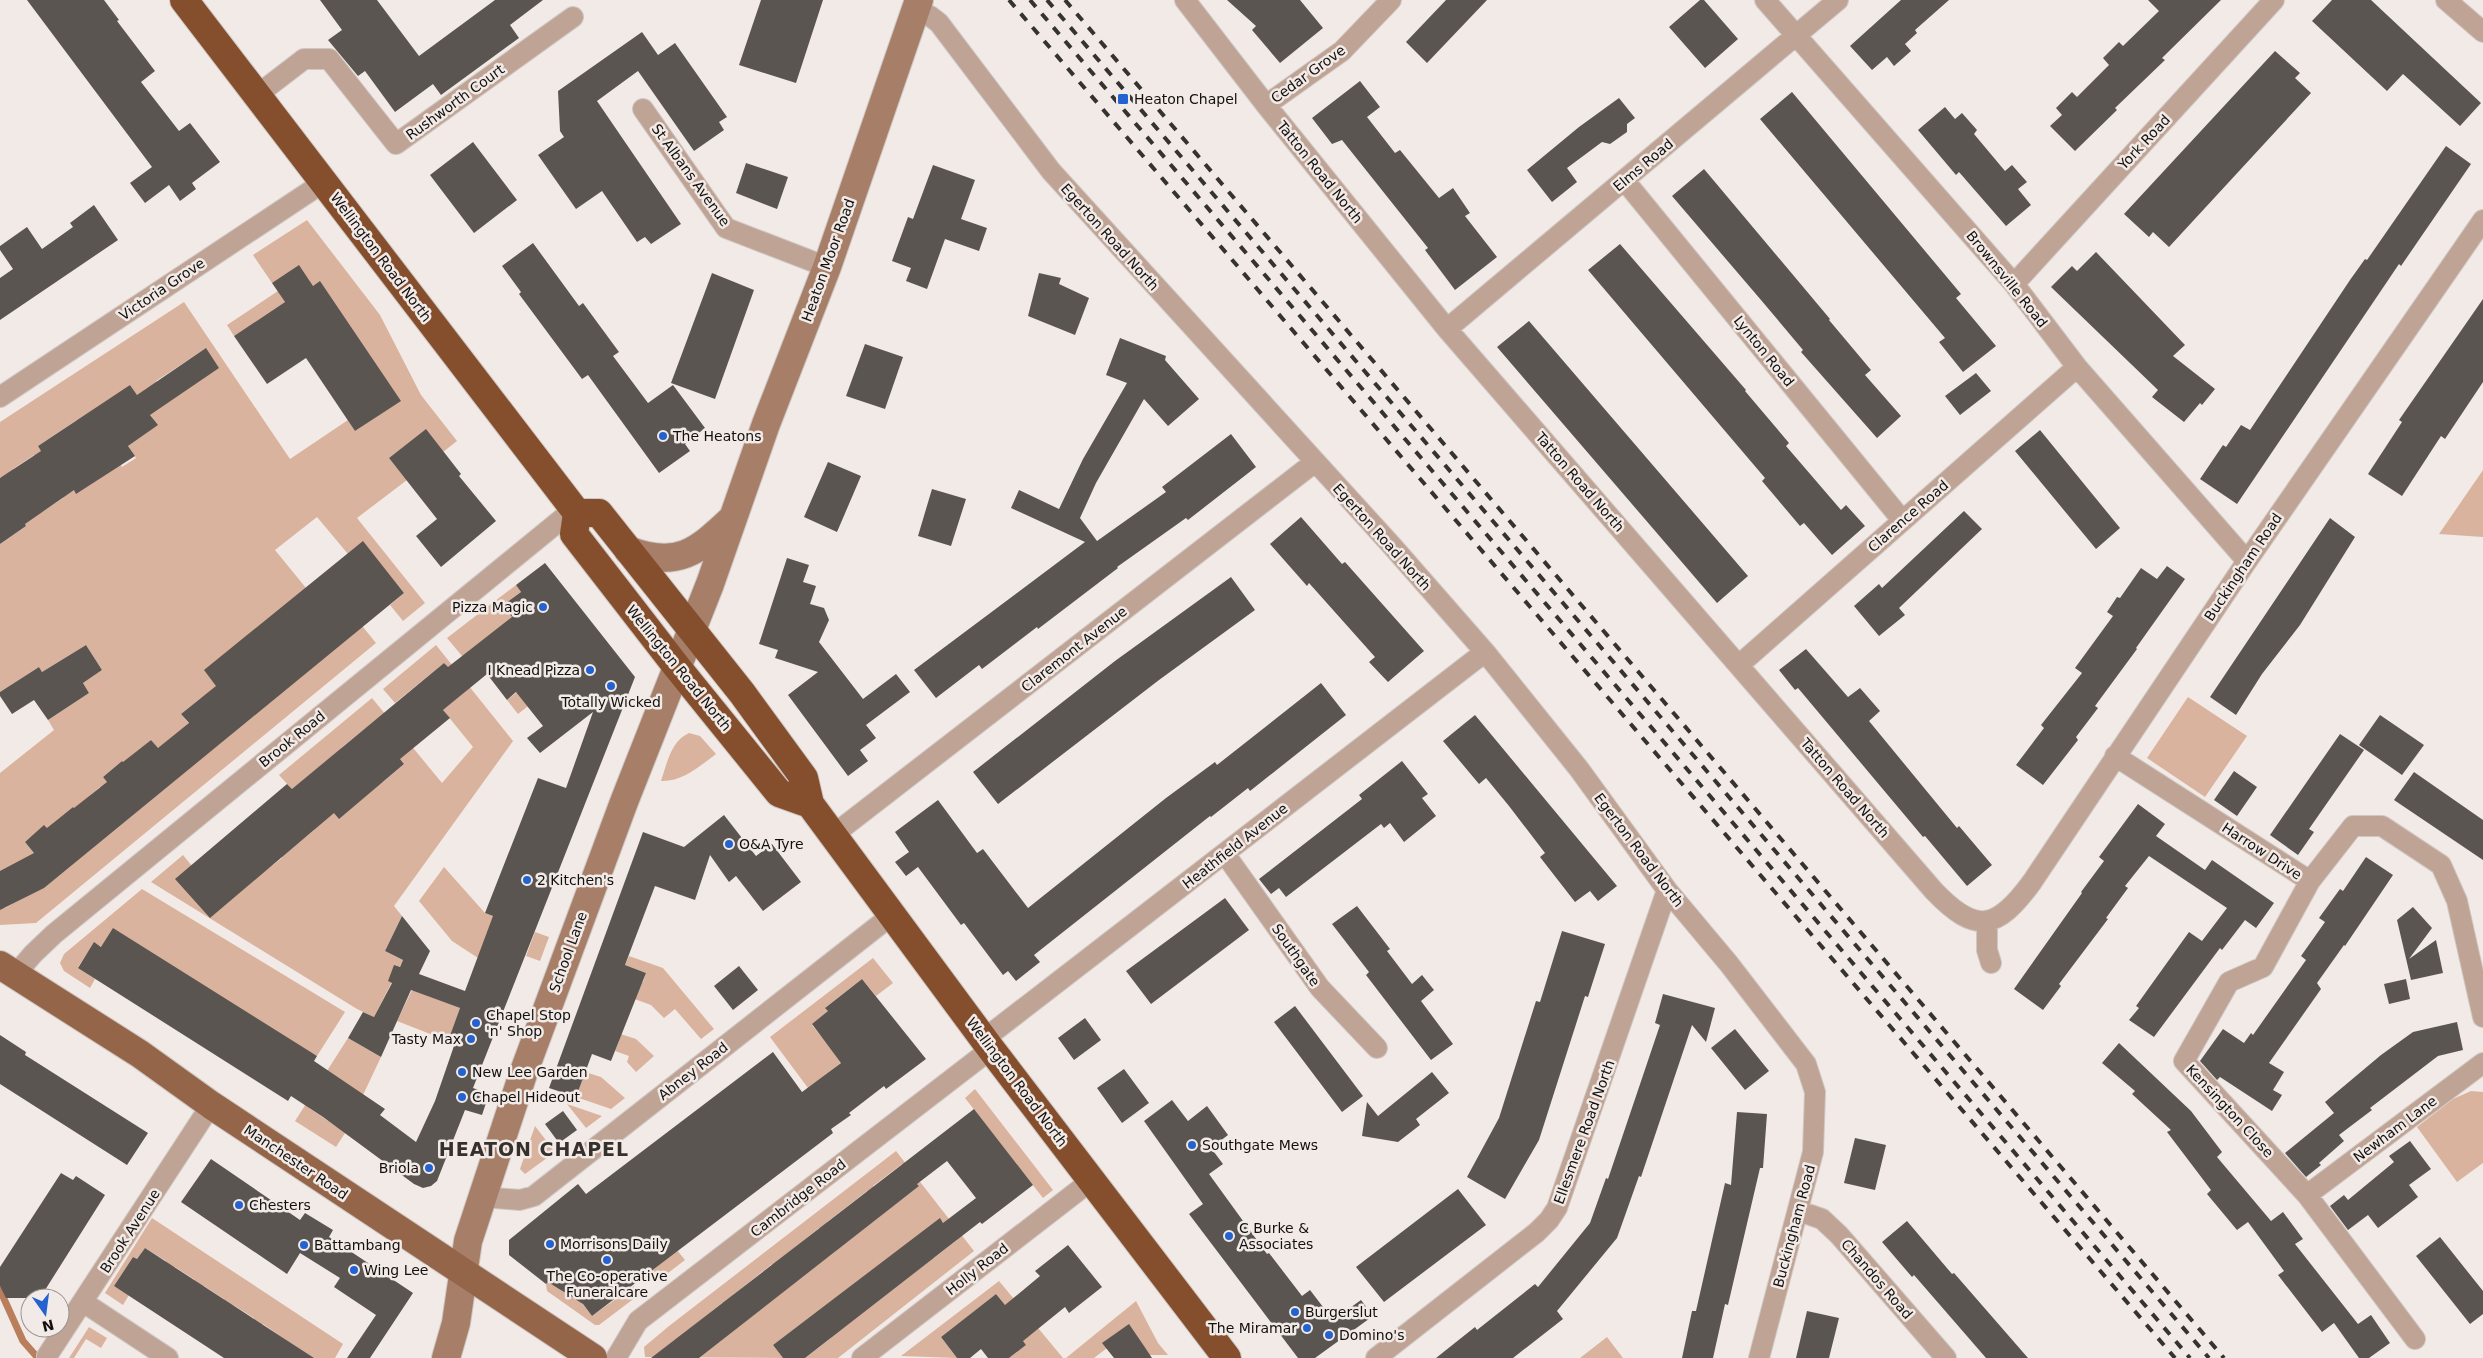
<svg xmlns="http://www.w3.org/2000/svg" width="2483" height="1358" viewBox="0 0 2483 1358" font-family="'DejaVu Sans',sans-serif">
<rect width="100%" height="100%" fill="#f2eae6"/>
<path fill="#dab39e" fill-rule="evenodd" d="M307 220 380 315 421 395 457 441 443 452 425 430 389 458 407 480 357 518 425 603 403 621 390 605 404 593 363 542 348 554 317 517 275 550 306 588 363 627 376 643 36 923 0 925V898L5 908 41 888 0 871V773L54 730 48 720 89 693 83 683 102 670 86 645 42 672 39 667 0 692V544L26 526 12 505 17 501 0 477V422L184 302 290 459 348 420 355 431 400 401 320 282 313 286 272 283 253 255ZM205 349 169 401 156 381ZM130 385 157 425 128 446 136 458 122 467 100 435ZM77 420H78L57 475 38 446ZM34 455 63 498 42 512 13 469ZM201 698 210 750 181 714ZM151 740 180 775 130 757ZM122 761 153 797 133 813 103 777ZM100 787 126 819 80 804ZM73 807 100 840 53 823ZM45 826 55 878 25 842Z
M278 291 285 302 234 336 227 325Z
M2483 470V537L2439 534Z
M516 585 521 592 503 605 522 630 462 656 447 638Z
M436 645 513 741 394 906 402 916 385 951 403 960 374 1017 357 1009 151 882 183 855 192 866 251 855 265 871 282 858 283 827 297 844 314 830 307 806 279 775 372 698 442 783 473 747 443 710 467 690 444 663 395 703 383 689ZM378 718 398 740 390 747 404 764 383 782 369 765 341 748Z
M567 653 560 681 518 714 507 700Z
M2188 697 2247 736 2205 797 2147 758Z
M689 733 700 736 716 754C700 766 682 782 661 781 667 763 671 741 689 733Z
M444 867 485 913 503 920 478 958 452 941 419 901Z
M142 889 345 1012 317 1056 94 943 78 967 95 979 90 988 64 971 60 963 64 954Z
M535 932 549 937 540 961 526 956Z
M629 956 663 968 714 1029 701 1039 675 1009 664 1018 651 1005 615 992 643 982 646 973 625 965Z
M873 958 893 983 876 996 862 979 826 1007 828 1011 812 1025 833 1051 895 1021 808 1088 770 1037Z
M412 990 460 1008 448 1041 397 1021Z
M602 1028 636 1039 654 1056 636 1072 627 1062 629 1056 615 1051 619 1041Z
M348 1038 381 1057 345 1133 336 1147 295 1121ZM353 1103 337 1127 309 1108Z
M585 1072 601 1077 625 1098 611 1109 576 1097Z
M975 1089 1053 1190 1043 1198 965 1098Z
M2471 1091 2483 1092V1163L2457 1182 2417 1127 2453 1099Z
M567 1104 602 1116 586 1128Z
M535 1126 555 1152 525 1174 520 1169 521 1166Z
M896 1151 974 1251 838 1358H805L831 1338 813 1315 773 1345 783 1358 645 1357 644 1347 669 1326ZM902 1164 919 1186 890 1208 873 1186ZM867 1191 884 1213 845 1243 827 1222ZM940 1219 957 1240 934 1258ZM819 1228 837 1250 797 1281 780 1259ZM772 1264 790 1286 733 1295ZM722 1303 740 1326 683 1334Z
M152 1218 343 1344 335 1358H312L263 1324 255 1336 254 1318 233 1305 225 1317 217 1312 224 1299 204 1286 196 1298 188 1292 195 1280 175 1267 167 1279 158 1273 166 1261 145 1248 137 1259 133 1257 114 1286 129 1295 123 1305 105 1293Z
M609 1223 677 1250 685 1260 655 1283Z
M554 1277 562 1291 576 1300 578 1298 592 1316 634 1286 640 1294 599 1325H595L547 1291 546 1284Z
M999 1281 1063 1358H1009L1026 1345 1013 1328 1019 1323 996 1294 941 1337 957 1358 901 1356Z
M1136 1301 1158 1343 1168 1355H1150L1107 1348 1094 1358H1066Z
M89 1327 107 1338 101 1348 86 1339 74 1358H69Z
M1607 1337 1623 1358H1580Z"/>
<g fill="none" stroke-linecap="round" stroke-linejoin="round">
<path stroke="#b97e5c" stroke-width="7" d="M0 1290 23 1341 38 1358"/>
</g>
<path fill="#5b5551" d="M27 0H104L119 20 117 21 155 71 141 82 179 131 190 123 220 162 192 183 196 189 180 201 169 185 145 203 130 183 152 167Z
M320 0H377L419 56 495 0H543L510 25 519 38 441 95 433 84 395 112 365 71 358 76 328 40 342 30Z
M761 0H823L796 83 739 65Z
M1227 0H1300L1323 28 1280 63 1252 30 1256 26Z
M1446 0H1487L1427 63 1406 42Z
M1700 0H1704L1738 39 1705 68 1669 27Z
M1901 0H1949L1915 30 1917 33 1905 44 1911 51 1894 66 1887 57 1872 70 1850 46Z
M2148 0H2221L2162 58 2165 60 2115 108 2117 110 2075 151 2050 126 2062 115 2056 108 2072 92 2077 97 2109 65 2103 58 2119 42 2123 46 2159 11Z
M2332 0H2371L2481 103 2460 126 2403 74 2387 91 2312 21Z
M642 32 658 55 675 43 727 117 719 122 724 130 694 151 638 71 597 101 681 224 651 244 645 237 637 242 602 191 576 209 538 155 564 137 560 131 558 91Z
M2275 51 2300 73 2295 78 2311 93 2169 247 2153 232 2149 237 2124 214Z
M1360 81 1380 107 1367 117 1395 153 1400 150 1439 198 1453 188 1470 213 1465 216 1497 257 1455 290 1425 250 1428 248 1342 140 1332 144 1312 118Z
M1792 92 1961 294 1956 298 1996 346 1963 372 1939 342 1945 338 1760 119Z
M1619 98 1635 118 1627 124V132L1610 144 1602 142 1567 168 1577 182 1552 202 1527 170 1579 127Z
M1945 107 1955 119 1962 113 1977 130 1974 134 2005 171 2012 165 2027 182 2018 189 2031 205 2006 226 1959 172 1956 175 1918 130Z
M473 142 517 200 474 233 430 175Z
M2446 146 2471 164 2401 266 2399 264 2237 504 2200 479 2223 445 2226 447 2241 425 2250 430 2350 280 2365 259 2367 260Z
M746 163 788 177 777 209 736 193Z
M933 165 975 180 961 219 987 228 979 251 945 239 927 289 906 281 911 268 892 261 908 217 913 219Z
M1704 169 1830 319 1829 320 1871 370 1865 375 1901 416 1877 438 1801 352 1803 350 1761 300 1672 196Z
M94 205 118 240 0 320V278L13 269 0 250V246L27 227 42 249 73 227 70 223Z
M533 243 579 306 583 303 619 352 613 356 648 403 673 385 705 428 685 444 690 451 659 473 588 375 582 379 519 294 521 292 502 266Z
M1620 244 1746 390 1745 391 1789 443 1786 446 1841 510 1846 505 1865 526 1832 555 1804 523 1800 526 1762 481 1765 478 1588 270Z
M2096 252 2185 345 2173 356 2215 389 2202 405 2200 403 2184 422 2152 397 2158 390 2051 287 2072 266 2077 271Z
M299 265 313 286 320 281 401 401 355 431 306 358 267 384 234 336 285 302 272 283Z
M712 273 754 290 715 399 671 383Z
M1039 273 1061 278 1059 284 1089 298 1075 335 1028 316Z
M2483 299V382L2445 439 2441 436 2402 496 2368 474 2402 422 2399 420Z
M1529 321 1748 576 1717 603 1497 347Z
M1120 338 1166 356 1165 360 1199 399 1168 426 1144 399 1096 483 1080 518 1097 541 1166 492 1162 487 1231 434 1256 467 1188 520 1186 518 1117 567 1118 568 1038 629 1037 627 982 669 979 665 936 698 914 670 1085 542 1011 508 1019 490 1059 509 1083 459 1127 383 1106 375Z
M865 344 903 357 885 409 846 396Z
M206 348 219 368 150 415 158 425 128 446 135 456 76 494 74 490 25 524 26 526 0 544V478L41 451 38 446 130 385 137 395Z
M1976 373 1991 391 1960 415 1945 396Z
M426 429 461 474 459 476 496 521 441 567 416 536 437 519 389 458Z
M2040 430 2120 528 2096 549 2015 451Z
M828 462 861 476 837 532 804 517Z
M932 489 966 499 951 546 918 536Z
M1964 511 1982 529 1899 608 1905 615 1879 636 1854 606 1879 584 1882 588Z
M1301 517 1342 564 1345 562 1424 651 1388 682 1369 662 1375 657 1309 583 1307 586 1270 544Z
M2330 518 2355 537 2300 625 2262 674 2236 715 2210 697Z
M363 541 404 593 44 888 0 910V871L34 853 25 842 44 825 47 828 73 807 74 808 107 782 103 777 122 761 123 762 151 740 158 748 189 723 181 714 216 686 204 670Z
M787 558 809 565 803 582 816 586 810 604 824 608 829 620 819 642 863 699 896 674 910 692 866 725 876 738 860 750 868 761 848 776 788 695 818 672 775 658 778 650 759 644Z
M545 563 635 677 473 1088 489 1094 482 1115 465 1110 437 1181 431 1186 423 1188 414 1184 323 1117 291 1096 288 1101 78 968 94 942 101 947 113 928 317 1056 314 1061 385 1109 380 1115 416 1142 435 1101 455 1043 448 1041 460 1008 411 990 381 1057 348 1038 363 1012 374 1017 392 983 388 981 394 965 400 967 403 960 385 951 402 916 430 951 419 974 465 991 493 916 485 913 538 778 566 788 593 712 540 753 527 738 543 726 516 692 507 700 487 674 443 710 450 718 400 759 404 764 339 819 334 813 210 918 175 879 287 784 292 789 444 663 448 667 512 617 503 605 521 592 516 585Z
M2167 566 2185 579 2136 648 2137 649 2095 706 2098 708 2076 737 2078 740 2043 785 2016 765 2044 728 2041 725 2082 673 2075 668 2113 616 2107 612 2117 597 2120 598 2141 568 2157 579Z
M1231 577 1255 610 1159 680 998 804 973 772 1115 661Z
M86 645 102 670 83 683 89 693 48 720 34 700 12 714 0 696V692L39 667 42 672Z
M1806 649 1848 697 1860 688 1880 711 1869 721 1957 828 1959 826 1992 865 1967 886 1925 836 1923 837 1798 688 1795 690 1779 670Z
M1321 683 1346 715 1250 791 1248 788 1211 817 1210 816 1034 955 1040 962 1016 981 1008 971 1003 975 964 923 961 925 918 867 906 876 895 862 909 852 895 832 938 800 977 853 983 849 1028 908 1166 798 1215 762 1217 765Z
M1475 715 1617 886 1598 901 1590 891 1575 902 1540 857 1545 853 1509 806 1486 778 1479 784 1443 741Z
M2380 715 2424 745 2402 775 2359 745Z
M2340 734 2364 750 2309 829 2314 832 2298 855 2270 835Z
M1402 761 1428 794 1422 798 1436 816 1404 842 1390 823 1384 828 1381 824 1286 897 1279 888 1271 894 1259 879 1362 799 1359 795Z
M2234 771 2257 787 2237 816 2214 800Z
M2414 772 2483 820V860L2394 800Z
M2138 804 2165 824 2156 836 2205 870 2212 860 2274 903 2256 928 2245 920 2222 950 2220 948 2154 1037 2129 1020 2139 1008 2136 1006 2189 932 2202 941 2227 908 2149 856 2125 886 2128 888 2106 918 2108 919 2059 984 2061 986 2043 1010 2014 989 2082 893 2081 892 2104 861 2099 857Z
M724 815 756 856 772 844 801 882 763 911 736 876 729 882 710 855 695 900 655 886 625 965 646 973 611 1061 592 1054 576 1097 549 1088 643 832 684 847Z
M2366 857 2393 875 2345 946 2344 945 2317 983 2321 989 2269 1063 2284 1072 2273 1090 2282 1095 2272 1111 2220 1077 2217 1080 2200 1061 2223 1029 2244 1043 2251 1033 2253 1035 2306 960 2301 956 2325 922 2319 918 2340 889 2343 891Z
M1225 898 1249 930 1151 1004 1126 971Z
M1357 906 1390 949 1387 951 1412 984 1422 975 1434 990 1421 1001 1453 1044 1431 1060 1366 975 1369 972 1332 924Z
M2413 907 2432 928 2409 959 2436 940 2443 973 2411 980 2397 920Z
M1562 931 1605 944 1588 997 1585 996 1539 1140 1505 1199 1467 1177 1499 1118 1536 1001 1540 1002Z
M739 966 758 990 733 1010 714 986Z
M862 979 926 1059 886 1089 884 1086 849 1113 851 1115 831 1129 833 1133 592 1316 583 1304 548 1282 546 1284 509 1255V1240L578 1184 586 1194 773 1052 802 1092 841 1063 812 1024 828 1011 825 1008Z
M2406 979 2410 999 2389 1004 2384 984Z
M1663 994 1715 1008 1706 1042 1692 1025 1641 1177 1639 1176 1617 1238 1557 1311 1563 1319 1513 1358H1436L1475 1327 1477 1330 1535 1284 1538 1287 1590 1223 1606 1178 1608 1179 1660 1025 1655 1023Z
M1295 1006 1363 1096 1342 1112 1274 1022Z
M1085 1018 1101 1040 1074 1060 1058 1038Z
M2457 1022 2463 1050 2438 1056 2370 1108 2372 1110 2339 1135 2344 1141 2319 1163 2321 1165 2306 1177 2285 1153 2334 1113 2325 1102 2381 1055 2413 1032Z
M1735 1029 1769 1071 1745 1090 1711 1048Z
M0 1035 26 1052 25 1055 148 1133 127 1165 0 1084Z
M2119 1043 2191 1111 2222 1152 2217 1157 2271 1221 2283 1212 2303 1239 2295 1244 2358 1324 2371 1315 2390 1343 2369 1358H2359L2334 1323 2322 1332 2278 1275 2284 1271 2248 1222 2237 1230 2207 1194 2211 1190 2167 1132 2171 1130 2132 1094 2135 1091 2102 1063Z
M1124 1069 1149 1103 1122 1123 1097 1088Z
M1432 1072 1449 1093 1416 1119 1420 1125 1398 1142 1362 1136 1367 1102 1378 1116Z
M1172 1100 1188 1121 1207 1106 1228 1135 1211 1148 1223 1164 1209 1174 1267 1254 1269 1253 1302 1296 1310 1290 1333 1320 1361 1300 1373 1316 1315 1358H1298L1189 1214 1203 1204 1144 1121Z
M974 1109 1033 1185 982 1224 980 1222 805 1358H783L773 1345 940 1218 943 1223 976 1198 947 1161 917 1184 919 1186 699 1358H651Z
M563 1111 577 1130 559 1143 545 1124Z
M1737 1112 1767 1114 1763 1168H1760L1728 1305 1725 1304 1713 1358H1682L1692 1311H1696L1725 1183 1731 1185Z
M1855 1138 1886 1145 1875 1190 1844 1183Z
M2410 1141 2431 1169 2409 1185 2418 1197 2378 1228 2368 1215 2348 1230 2330 1206 2344 1195 2348 1200 2394 1162 2389 1156Z
M211 1159 300 1220 305 1213 333 1230 329 1237 413 1293 370 1358H347L376 1315 334 1287 340 1278 300 1253 287 1274 181 1202Z
M61 1173 73 1180 76 1176 105 1195 40 1298H6L0 1286V1267Z
M1458 1189 1486 1225 1384 1302 1356 1267Z
M1907 1221 1952 1274 1954 1273 2028 1358H1986L1914 1275 1912 1277 1882 1242Z
M2440 1237 2483 1291V1314L2470 1324 2416 1256Z
M1068 1245 1102 1287 1069 1313 1065 1307 1023 1341 1026 1345 1009 1358H988L981 1349 970 1358H957L941 1337 996 1294 1005 1305 1040 1276 1035 1271Z
M145 1248 248 1315 314 1358H224L114 1286 133 1257 137 1259Z
M1807 1311 1839 1318 1829 1358H1796Z
M1129 1324 1144 1346 1152 1358H1114L1102 1343Z"/>
<g fill="none" stroke-linecap="round" stroke-linejoin="round">
<g stroke="#cec7c3" stroke-width="22">
<path id="street" d="M1185 0 1266 105 1447 329 1934 891C1976 935 1997 930 2032 882L2247 561 2483 220
M1765 0 2014 284 2077 367 2247 561
M2446 0 2483 32
M916 9 930 16 939 23 1051 171 1393 547 1485 652 1579 769 1667 890 1729 964 1806 1064 1815 1092 1813 1152 1759 1358
M257 95 304 59H329L396 144 573 17
M1266 105 1342 51 1391 0
M643 109 726 228 827 267
M1625 181 1902 520
M2014 284 2274 0
M1447 329 1838 0
M0 397 324 182
M1739 665 2077 367
M2115 756 2310 881 2353 826H2382L2441 865 2457 901 2483 1017
M833 835 1315 462
M1225 854 1320 988 1377 1048
M2310 881 2263 967 2229 982 2184 1061 2307 1195 2415 1339
M1987 921V950L1991 963
M15 975 33 954 54 934 574 509
M984 1039 1485 652
M2307 1195 2483 1063
M483 1197 520 1200 534 1196 892 915
M1799 1211 1822 1219 1839 1235 1946 1358
M83 1302 168 1358
M47 1356 211 1105
M616 1358 638 1321 991 1049
M862 1358 1092 1180
M1376 1358 1537 1232 1549 1220 1557 1208 1667 890"/>
</g>
<g stroke="#cec7c3" stroke-width="30">
<path id="secondary" d="M628 550C677 569 697 552 732 519
M446 1358 456 1323 468 1241 523 1074 624 802 710 584 766 424 827 267 919 0"/>
</g>
<g stroke="#cec7c3" stroke-width="30">
<path id="primary" d="M0 965 140 1054 211 1105 593 1358"/>
</g>
<g stroke="#cec7c3" stroke-width="30">
<path id="highway" d="M184 0 574 509 577 513 574 534 677 667 779 793 810 804
M577 513H599L742 693 804 778 810 804 991 1049 1227 1358"/>
</g>
<use href="#street" stroke="#bfa394" stroke-width="20"/>
<use href="#secondary" stroke="#a77f69" stroke-width="28"/>
<use href="#primary" stroke="#956549" stroke-width="28"/>
<use href="#highway" stroke="#854f2d" stroke-width="28"/>
<path stroke="#353330" stroke-width="4" stroke-dasharray="9 9" stroke-linecap="butt" d="M1009 0 2175 1358
M1030 0 2190 1358
M1047 0 2209 1358
M1065 0 2224 1358"/>
</g>
<g fill="#2462cf" stroke="#f2eae6" stroke-width="2">
<rect x="1117" y="93" width="12" height="12" rx="2.5"/>
<circle cx="663" cy="436" r="5"/>
<circle cx="543" cy="607" r="5"/>
<circle cx="590" cy="670" r="5"/>
<circle cx="611" cy="686" r="5"/>
<circle cx="729" cy="844" r="5"/>
<circle cx="527" cy="880" r="5"/>
<circle cx="476" cy="1023" r="5"/>
<circle cx="471" cy="1039" r="5"/>
<circle cx="462" cy="1072" r="5"/>
<circle cx="462" cy="1097" r="5"/>
<circle cx="1192" cy="1145" r="5"/>
<circle cx="429" cy="1168" r="5"/>
<circle cx="239" cy="1205" r="5"/>
<circle cx="1229" cy="1236" r="5"/>
<circle cx="550" cy="1244" r="5"/>
<circle cx="304" cy="1245" r="5"/>
<circle cx="607" cy="1260" r="5"/>
<circle cx="354" cy="1270" r="5"/>
<circle cx="1295" cy="1312" r="5"/>
<circle cx="1307" cy="1328" r="5"/>
<circle cx="1329" cy="1335" r="5"/>
</g>
<g text-anchor="middle" dominant-baseline="central" stroke-width="5" stroke-linejoin="round" paint-order="stroke">
<g font-size="14" fill="#12100e" stroke="#f2eae6">
<text transform="translate(1308 74) rotate(-36)">Cedar Grove</text>
<text transform="translate(455 102) rotate(-36)">Rushworth Court</text>
<text transform="translate(2144 142) rotate(-47)">York Road</text>
<text transform="translate(1643 165) rotate(-40)">Elms Road</text>
<text transform="translate(1320 172) rotate(51)">Tatton Road North</text>
<text transform="translate(691 175) rotate(54)">St Albans Avenue</text>
<text transform="translate(1110 237) rotate(48)">Egerton Road North</text>
<text transform="translate(381 257) rotate(53)">Wellington Road North</text>
<text transform="translate(828 260) rotate(-70)">Heaton Moor Road</text>
<text transform="translate(2007 279) rotate(51)">Brownsville Road</text>
<text transform="translate(162 289) rotate(-34)">Victoria Grove</text>
<text transform="translate(1764 351) rotate(51)">Lynton Road</text>
<text transform="translate(1580 482) rotate(49)">Tatton Road North</text>
<text transform="translate(1908 516) rotate(-41)">Clarence Road</text>
<text transform="translate(1382 537) rotate(48)">Egerton Road North</text>
<text transform="translate(2243 567) rotate(-56)">Buckingham Road</text>
<text transform="translate(1074 649) rotate(-38)">Claremont Avenue</text>
<text transform="translate(679 668) rotate(51)">Wellington Road North</text>
<text transform="translate(292 739) rotate(-39)">Brook Road</text>
<text transform="translate(1845 788) rotate(49)">Tatton Road North</text>
<text transform="translate(1235 846) rotate(-38)">Heathfield Avenue</text>
<text transform="translate(1639 850) rotate(53)">Egerton Road North</text>
<text transform="translate(2262 851) rotate(33)">Harrow Drive</text>
<text transform="translate(568 952) rotate(-70)">School Lane</text>
<text transform="translate(1296 955) rotate(55)">Southgate</text>
<text transform="translate(693 1071) rotate(-38)">Abney Road</text>
<text transform="translate(1017 1082) rotate(53)">Wellington Road North</text>
<text transform="translate(2230 1111) rotate(47)">Kensington Close</text>
<text transform="translate(2395 1129) rotate(-37)">Newham Lane</text>
<text transform="translate(1584 1132) rotate(-70)">Ellesmere Road North</text>
<text transform="translate(296 1162) rotate(34)">Manchester Road</text>
<text transform="translate(798 1198) rotate(-38)">Cambridge Road</text>
<text transform="translate(1794 1226) rotate(-75)">Buckingham Road</text>
<text transform="translate(130 1231) rotate(-57)">Brook Avenue</text>
<text transform="translate(977 1269) rotate(-38)">Holly Road</text>
<text transform="translate(1877 1279) rotate(49)">Chandos Road</text>
</g>
<g font-size="14" fill="#12100e" stroke="#f2eae6" text-anchor="start">
<text x="1134" y="99">Heaton Chapel</text>
<text x="673" y="436">The Heatons</text>
<text x="533" y="607" text-anchor="end">Pizza Magic</text>
<text x="580" y="670" text-anchor="end">I Knead Pizza</text>
<text x="611" y="702" text-anchor="middle">Totally Wicked</text>
<text x="739" y="844">O&amp;A Tyre</text>
<text x="537" y="880">2 Kitchen's</text>
<text x="486" y="1015">Chapel Stop<tspan x="486" dy="16">'n' Shop</tspan></text>
<text x="461" y="1039" text-anchor="end">Tasty Max</text>
<text x="472" y="1072">New Lee Garden</text>
<text x="472" y="1097">Chapel Hideout</text>
<text x="1202" y="1145">Southgate Mews</text>
<text x="419" y="1168" text-anchor="end">Briola</text>
<text x="249" y="1205">Chesters</text>
<text x="1239" y="1228">C Burke &amp;<tspan x="1239" dy="16">Associates</tspan></text>
<text x="560" y="1244">Morrisons Daily</text>
<text x="314" y="1245">Battambang</text>
<text x="364" y="1270">Wing Lee</text>
<text x="607" y="1276" text-anchor="middle">The Co-operative<tspan x="607" dy="16">Funeralcare</tspan></text>
<text x="1305" y="1312">Burgerslut</text>
<text x="1297" y="1328" text-anchor="end">The Miramar</text>
<text x="1339" y="1335">Domino's</text>
</g>
<g font-size="19" font-weight="bold" letter-spacing="1" fill="#36302d" stroke="#f2eae6">
<text x="534" y="1149">HEATON CHAPEL</text>
</g>
</g>
<g transform="translate(45 1313) rotate(166)"><circle r="24" fill="#f2eae6" stroke="#989390"/>
<path d="M0-4L9 19L0 12L-9 19Z" fill="#2462cf"/>
<text y="-8" font-size="14" font-weight="bold" text-anchor="middle" fill="#12100e">N</text>
</g>
</svg>
